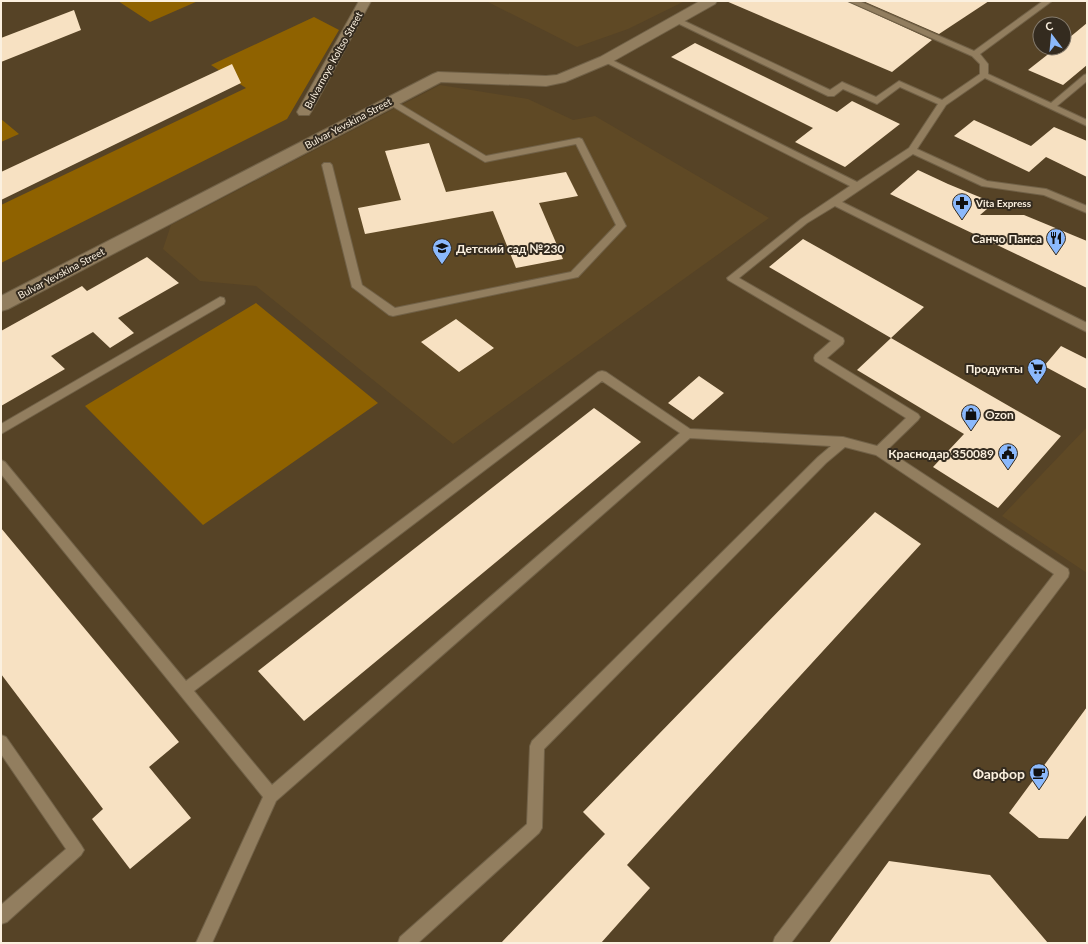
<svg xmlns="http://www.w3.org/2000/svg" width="1088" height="944" viewBox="0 0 1088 944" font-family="Lato,sans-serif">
<rect width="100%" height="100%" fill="#564326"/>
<path fill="#5f4925" d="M486 1H685L628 29 577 47Z
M440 85 528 99 573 120 595 116 769 218 453 444 256 286 200 281 163 249 171 225Z
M1087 427V573L1002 516Z"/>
<path fill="#8f6200" d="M118 1H198L150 22Z
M314 17 339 30 287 119 1 263V205L246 88 211 65Z
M1 119 19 134 1 142Z
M256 303 378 403 203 525 85 406Z"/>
<path fill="#f7e1c2" d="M726 1H847L932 40 892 72Z
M863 1H989L939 34Z
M74 10 81 30 1 62V38Z
M1087 23V65L1063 85 1028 70 1056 48H1064V42Z
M695 43 837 112 852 101 900 124 845 167 795 142 813 128 671 57Z
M232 64 241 83 1 200V172Z
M974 120 1031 146 1054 127 1087 141V177L1046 157 1029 172 954 136Z
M429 143 446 192 566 172 578 196 539 203 563 259 516 268 493 211 365 234 358 208 401 200 385 151Z
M918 170 948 184 994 203 980 215H1024L1087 241V288L890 194Z
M803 239 924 307 891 338 769 267Z
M147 257 179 283 118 318 134 333 110 348 93 332 51 356 65 369 1 406V331L82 286 87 291Z
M456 319 494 348 459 372 421 342Z
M891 338 1061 436 998 508 933 467 964 434 857 370Z
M1061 346 1087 359V389L1044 366Z
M699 376 724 393 693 420 668 403Z
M594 408 641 442 304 721 258 671Z
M875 512 921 544 627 865 650 888 601 943H501L605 834 583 812Z
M1 528 179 742 149 767 191 818 130 869 92 819 103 809 1 674Z
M1087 707V814L1068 839 1039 838 1009 813Z
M889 861 990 875 1048 943H829Z"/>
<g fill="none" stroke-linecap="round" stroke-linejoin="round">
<g stroke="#716147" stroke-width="2">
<path id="service" d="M848 1H859L974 51 1043 1H1052L980 54 988 64V74L1051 103 1084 75 1087 74V81L1057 106 1087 120V126L985 78 946 105 917 149 987 181 1046 189 1087 206V213L1044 195 982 186 913 154 842 202 1087 323V332L835 206 807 223 739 278 843 338 844 341 843 344 827 358 918 414 920 417 918 420 887 450 1068 569 1069 573 1068 577 791 943H773L775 937 1054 574 876 455 845 447 826 463 544 749 542 828 539 833 418 943H398L400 937 527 824 530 746 532 741 818 457 831 446 690 438 276 801 212 943H196L263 797 1 474V460L5 462 186 681 598 372 602 371 606 372 690 429 843 437 877 446 906 418 815 361 814 358 815 355 831 341 728 280 727 278 801 219 850 186 601 60 602 58H608L857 182 909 148 938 104 900 87 877 104 843 89 834 96H828L671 20 672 18H678L830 90 842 82 876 97 899 81 942 100 980 74V64L972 56ZM602 381 680 433 272 785 194 691Z
M390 98 486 156 579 138 582 139 626 226 578 277 393 316 389 315 352 287 322 165 324 163H330L332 165 362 285 395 308 571 272 616 225 576 144 485 162 387 103 386 101 387 99Z
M220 297 224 298 225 301 224 304 1 434V424Z
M1 735 6 737 81 845 84 850 81 855 7 922 1 924V905L66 849 1 754Z"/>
</g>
<g stroke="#716147" stroke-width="2">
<path id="pedestrian" d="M359 1H371L311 112 309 115H299L297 112Z"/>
</g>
<g stroke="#716147" stroke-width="2">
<path id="minor" d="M700 1H717L715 4 610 63 565 82 546 86 441 82 8 309 1 311V296L433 74 438 72 546 76 557 75 600 57Z"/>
</g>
<use href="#service" fill="#927e5f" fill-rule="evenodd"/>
<use href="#pedestrian" fill="#927e5f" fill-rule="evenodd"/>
<use href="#minor" fill="#927e5f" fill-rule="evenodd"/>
</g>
<defs>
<g id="pharmacy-pin" transform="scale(1)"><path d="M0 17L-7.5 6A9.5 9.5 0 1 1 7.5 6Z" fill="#8bb9fc" stroke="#342b1f"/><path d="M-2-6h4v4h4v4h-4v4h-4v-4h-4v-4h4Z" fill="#111"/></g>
<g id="restaurant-pin" transform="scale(1)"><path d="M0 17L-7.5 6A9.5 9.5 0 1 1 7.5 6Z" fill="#8bb9fc" stroke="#342b1f"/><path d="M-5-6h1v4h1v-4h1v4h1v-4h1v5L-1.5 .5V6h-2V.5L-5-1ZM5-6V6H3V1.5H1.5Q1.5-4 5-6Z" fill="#111"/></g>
<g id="school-pin" transform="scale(1)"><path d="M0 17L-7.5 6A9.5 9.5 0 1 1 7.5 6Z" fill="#8bb9fc" stroke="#342b1f"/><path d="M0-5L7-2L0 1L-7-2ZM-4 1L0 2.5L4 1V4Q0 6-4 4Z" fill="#111"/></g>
<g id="supermarket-pin" transform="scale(1)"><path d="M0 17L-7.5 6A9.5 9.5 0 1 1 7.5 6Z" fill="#8bb9fc" stroke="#342b1f"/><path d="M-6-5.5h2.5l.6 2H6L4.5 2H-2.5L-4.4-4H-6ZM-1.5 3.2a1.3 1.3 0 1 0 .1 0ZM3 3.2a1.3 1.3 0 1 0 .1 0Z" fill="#111"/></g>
<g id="shop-pin" transform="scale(1)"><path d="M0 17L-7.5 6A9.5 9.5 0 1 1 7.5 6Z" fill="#8bb9fc" stroke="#342b1f"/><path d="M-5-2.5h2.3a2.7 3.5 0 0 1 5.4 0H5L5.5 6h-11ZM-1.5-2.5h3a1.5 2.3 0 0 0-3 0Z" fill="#111"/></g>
<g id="civic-pin" transform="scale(1)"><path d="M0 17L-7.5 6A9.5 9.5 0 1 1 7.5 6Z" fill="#8bb9fc" stroke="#342b1f"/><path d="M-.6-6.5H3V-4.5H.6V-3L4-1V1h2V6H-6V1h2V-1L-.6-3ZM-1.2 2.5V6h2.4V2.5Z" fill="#111"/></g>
<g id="cafe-pin" transform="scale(1)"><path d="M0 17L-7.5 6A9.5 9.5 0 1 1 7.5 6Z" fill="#8bb9fc" stroke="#342b1f"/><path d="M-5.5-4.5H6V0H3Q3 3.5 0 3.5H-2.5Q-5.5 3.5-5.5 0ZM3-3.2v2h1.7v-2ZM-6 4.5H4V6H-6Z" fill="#111"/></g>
</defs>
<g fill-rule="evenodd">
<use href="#pharmacy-pin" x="962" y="203"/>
<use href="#restaurant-pin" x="1056" y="238"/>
<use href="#school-pin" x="442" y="248"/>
<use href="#supermarket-pin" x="1037" y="368"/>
<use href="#shop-pin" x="971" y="414"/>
<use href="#civic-pin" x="1008" y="453"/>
<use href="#cafe-pin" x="1039" y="773"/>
</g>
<g text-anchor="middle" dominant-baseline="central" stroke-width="4" stroke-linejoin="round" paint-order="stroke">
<g font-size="10" fill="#fbf0df" stroke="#342b1f">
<text transform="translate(333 60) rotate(-61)">Bulvarnoye Koltso Street</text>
<text transform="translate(348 123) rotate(-28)">Bulvar Yevskina Street</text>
<text transform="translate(61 273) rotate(-28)">Bulvar Yevskina Street</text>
</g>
<g font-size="10" font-weight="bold" fill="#fbf0df" stroke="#342b1f" text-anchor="start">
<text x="976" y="203">Vita Express</text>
</g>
<g font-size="12" font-weight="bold" fill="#fbf0df" stroke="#342b1f" text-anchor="end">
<text x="1042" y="238">Санчо Панса</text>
<text x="456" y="248" text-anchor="start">Детский сад №230</text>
<text x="1023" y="368">Продукты</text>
<text x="985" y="414" text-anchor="start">Ozon</text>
<text x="994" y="453">Краснодар 350089</text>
</g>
<g font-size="14" font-weight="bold" fill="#fbf0df" stroke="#342b1f" text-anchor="end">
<text x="1025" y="773">Фарфор</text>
</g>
</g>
<rect width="1088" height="944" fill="none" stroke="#fbf0df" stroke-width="4"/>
<g transform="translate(1052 36) rotate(344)"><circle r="19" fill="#342b1f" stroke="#847a6c"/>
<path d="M0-3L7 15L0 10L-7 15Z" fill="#8bb9fc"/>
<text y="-6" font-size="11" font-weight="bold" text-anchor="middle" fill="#fbf0df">С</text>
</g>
</svg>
